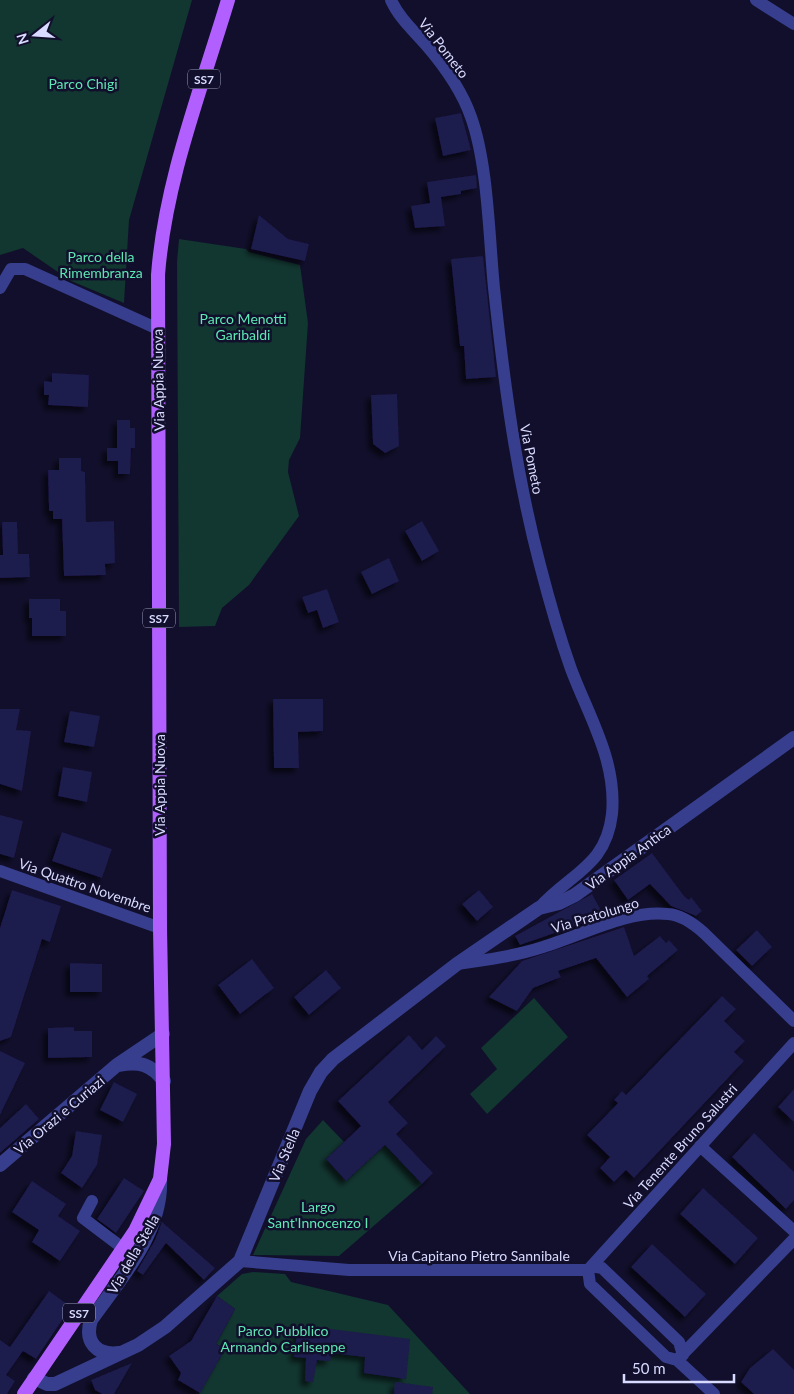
<svg xmlns="http://www.w3.org/2000/svg" width="794" height="1394" viewBox="0 0 794 1394" font-family="Lato,sans-serif">
<defs>
<filter id="shadow"><feDropShadow dx="-4.5" dy="4.5" stdDeviation="2.5" flood-color="#0009"/></filter>
</defs>
<rect width="100%" height="100%" fill="#110f2b"/>
<path fill="#123630" d="M0 0H192L129 220 124 303 71 281 23 248 0 255Z
M179 239 246 249 249 252 300 265 308 323 300 438 289 460 288 472 299 516 249 585 222 608 215 626 179 627 177 262Z
M534 998 568 1037 487 1114 470 1094 497 1069 481 1048Z
M323 1120 344 1142 326 1159 346 1181 385 1145 422 1184 339 1256 253 1255 306 1139Z
M253 1272 285 1274 291 1282 388 1305 470 1394H199L225 1349 216 1344 235 1309 217 1296 242 1274Z"/>
<path fill="#1e1a4d" filter="url(#shadow)" d="M461 113 471 150 443 156 435 118Z
M476 175 477 188 461 191V194L441 197 445 226 415 228 411 206 430 203 427 182Z
M259 215 288 239 309 244 305 261 251 249Z
M483 256 496 377 466 379 464 346H460L451 259Z
M52 373 89 375 88 407 48 405 49 395H44V381L52 382Z
M397 394 399 446 385 453 373 444 371 395Z
M117 420H130V428H135V448H131L130 474H118V461H107V448H117Z
M59 458H81V471L85 472 86 522 114 521 115 563 105 564 106 575 64 576 62 519H53V511H49L48 470H59Z
M422 521 439 551 422 561 405 531Z
M2 522H17L18 554H29L30 577 0 578V555H3Z
M389 558 399 581 372 594 361 572Z
M327 589 339 622 323 628 317 610 308 613 302 597Z
M29 599H60V611H66V636H32V618H29Z
M273 699H323V731L298 732 299 768H274Z
M0 709H20L16 730 31 731 22 791 0 784Z
M70 711 100 716 94 747 64 742Z
M63 767 92 772 87 802 58 796Z
M0 815 23 821 14 858 0 854Z
M62 832 112 849 102 878 52 861Z
M652 853 684 896 689 900 691 897 702 911 696 916 671 906 650 884 628 900 614 880Z
M12 890 61 906 50 942 42 939 11 1037 0 1041V928Z
M479 890 493 907 477 921 462 904Z
M592 894 604 916 520 945 515 936Z
M624 927 634 956 660 936 666 943 669 940 678 950 647 976 649 979 627 997 596 958 558 971 561 977 533 988 517 1011 489 997 522 961Z
M757 930 772 947 752 966 736 950Z
M252 959 274 988 240 1014 218 985Z
M70 963 102 964V992H70Z
M326 970 341 988 309 1015 294 997Z
M722 996 736 1009 724 1021 745 1041 734 1052 744 1061 634 1178 626 1170 614 1182 600 1168 610 1157 587 1135 618 1103 614 1100 622 1091 626 1095Z
M74 1027V1031H92V1057L48 1058V1028Z
M409 1035 422 1050 436 1036 446 1046 388 1102 408 1123 396 1134 433 1173 422 1184 385 1145 346 1181 326 1159 361 1126 338 1101Z
M0 1051 25 1063 0 1115Z
M114 1082 137 1094 123 1122 100 1110Z
M794 1089V1122L778 1107Z
M26 1104 39 1119 0 1153V1128Z
M76 1131 102 1135 97 1165 82 1188 61 1173 72 1156Z
M754 1133 794 1172V1200L786 1209 732 1157Z
M124 1178 144 1191 116 1233 97 1219Z
M32 1181 66 1204 58 1216 80 1231 60 1261 32 1242 39 1230 12 1212Z
M703 1188 758 1238 735 1264 680 1214Z
M162 1222 215 1268 204 1280 166 1243 143 1275 137 1271 155 1240Z
M652 1244 706 1294 685 1317 631 1267Z
M49 1291 71 1307 36 1359 23 1351 6 1375 15 1381 7 1394H0V1340L10 1347Z
M217 1296 235 1309 216 1344 225 1349 200 1393 178 1380 181 1373 169 1356 191 1341Z
M298 1325 410 1339 406 1379 364 1373 365 1357 331 1353 330 1361 317 1360 313 1382 305 1381 306 1358 294 1357Z
M773 1349 794 1370V1394H754L741 1382 750 1368Z
M132 1363 114 1394H102L95 1390 91 1380Z
M395 1382 433 1387 432 1394H394Z"/>
<g fill="none" stroke-linecap="round" stroke-linejoin="round">
<path stroke="#373e8d" stroke-width="12" d="M391 0C399 18 414 31 427 46 445 67 462 91 471 117 488 164 489 237 494 288 504 382 516 474 540 565 549 600 559 635 571 669 589 717 617 761 612 814 606 867 570 873 539 908
M756 0 794 24
M0 288 11 269H25L158 329
M0 871 160 928
M457 964C486 960 515 956 543 947 580 936 629 909 668 914 682 915 694 924 704 933L794 1021
M700 1146 794 1231
M92 1201 83 1218 124 1249
M240 1261 349 1270H588
M592 1266 602 1268 679 1342 683 1355
M588 1270 794 1043
M588 1270 590 1284 666 1357 677 1360 714 1394
M677 1360 794 1239"/>
<path stroke="#373e8d" stroke-width="14" d="M119 1065C139 1061 151 1064 164 1081
M0 1165 117 1065 163 1034
M119 1353C97 1356 84 1342 91 1320 120 1279 163 1232 160 1179
M34 1378 47 1384H55L138 1345 165 1327 240 1261 310 1091 321 1072 333 1059 457 964 539 908 559 903 575 895 794 738"/>
<path stroke="#b160ff" stroke-width="14" d="M24 1394 135 1231 160 1179 164 1144 160 928 158 275C165 181 201 90 228 0"/>
</g>
<g text-anchor="middle" dominant-baseline="central" stroke-width="5" stroke-linejoin="round" paint-order="stroke">
<g fill="#110f2b" stroke="#9d9dbf" stroke-width="1">
<rect x="188" y="69.5" width="32" height="19" rx="4"/>
<rect x="143" y="608.5" width="32" height="19" rx="4"/>
<rect x="63" y="1303.5" width="32" height="19" rx="4"/>
</g>
<g font-size="12" font-weight="bold" fill="#d9daff">
<text x="204" y="79">SS7</text>
<text x="159" y="618">SS7</text>
<text x="79" y="1313">SS7</text>
</g>
<g font-size="14" fill="#d9daff" stroke="#110f2b">
<text transform="translate(444 48) rotate(52)">Via Pometo</text>
<text transform="translate(158 380) rotate(-91)">Via Appia Nuova</text>
<text transform="translate(532 459) rotate(79)">Via Pometo</text>
<text transform="translate(159 785) rotate(-90)">Via Appia Nuova</text>
<text transform="translate(628 857) rotate(-36)">Via Appia Antica</text>
<text transform="translate(85 885) rotate(19)">Via Quattro Novembre</text>
<text transform="translate(595 915) rotate(-17)">Via Pratolungo</text>
<text transform="translate(59 1115) rotate(-40)">Via Orazi e Curiazi</text>
<text transform="translate(680 1146) rotate(-48)">Via Tenente Bruno Salustri</text>
<text transform="translate(284 1155) rotate(-67)">Via Stella</text>
<text transform="translate(133 1254) rotate(-60)">Via della Stella</text>
<text x="479" y="1255">Via Capitano Pietro Sannibale</text>
</g>
<g font-size="14" fill="#5de8b4" stroke="#110f2b">
<text x="83" y="83">Parco Chigi</text>
<text x="101" y="256">Parco della<tspan x="101" dy="16">Rimembranza</tspan></text>
<text x="243" y="318">Parco Menotti<tspan x="243" dy="16">Garibaldi</tspan></text>
<text x="318" y="1206">Largo<tspan x="318" dy="16">Sant'Innocenzo I</tspan></text>
<text x="283" y="1330">Parco Pubblico<tspan x="283" dy="16">Armando Carliseppe</tspan></text>
</g>
</g>
<g transform="translate(35 35) rotate(253)" stroke="#110f2b" stroke-width="4" paint-order="stroke">
<path d="M0-4L9 19L0 12L-9 19Z" fill="#d9daff"/>
<text y="-8" font-size="14" font-weight="bold" text-anchor="middle" fill="#d9daff">N</text>
</g>
<path d="M624 1374v8h110v-8" fill="none" stroke="#d9daff" stroke-width="2.5"/>
<text x="632" y="1374" font-size="15" fill="#d9daff" stroke="#110f2b" stroke-width="4" paint-order="stroke">50 m</text>
</svg>
